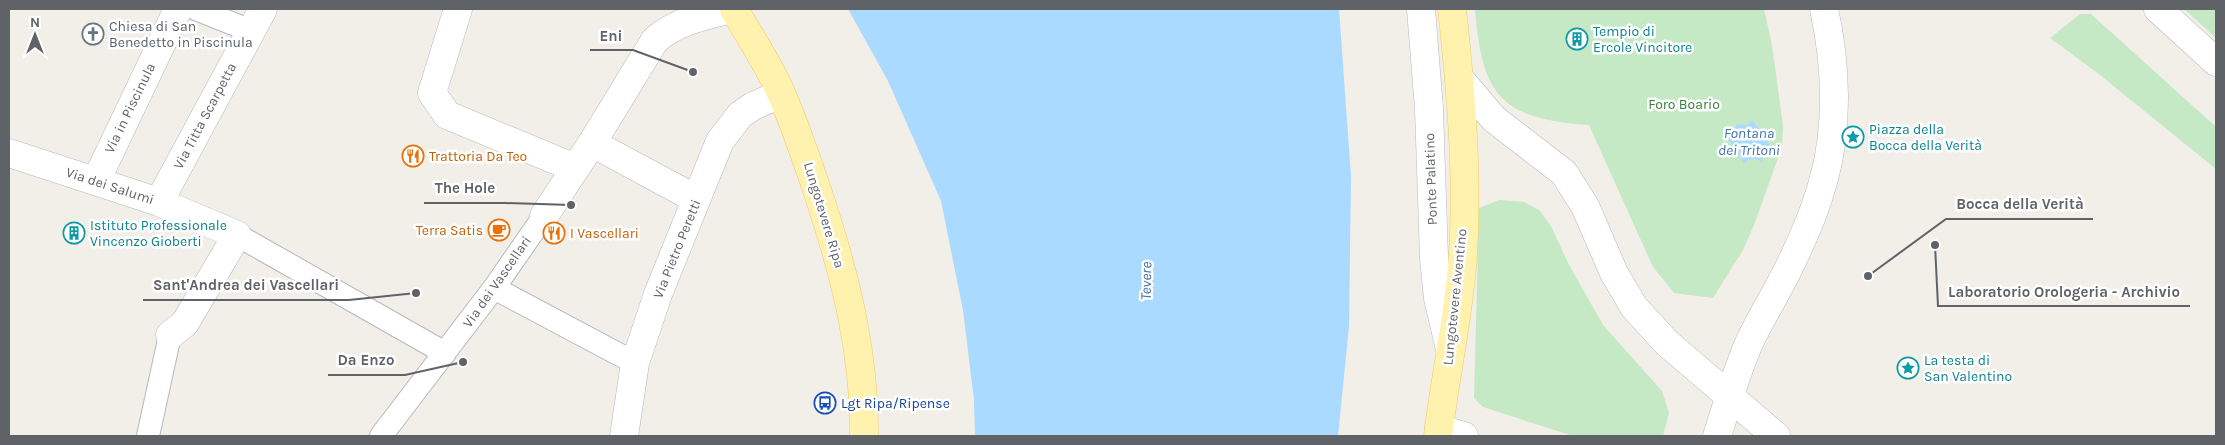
<svg xmlns="http://www.w3.org/2000/svg" width="2225" height="445" viewBox="0 0 2225 445" font-family="Karla,sans-serif">
<rect width="100%" height="100%" fill="#f1efe8"/>
<path fill="#c5e8c5" d="M1475 9H1764L1772 45 1783 126 1782 147 1754 225 1743 250 1713 298 1674 293 1653 267 1589 125C1500 119 1482 95 1475 9Z
M2184 9H2216V38Z
M2080 14H2091L2216 127V169L2095 71 2050 38Z
M1499 200 1524 202 1539 210 1551 226 1568 263 1603 325 1662 391 1669 413 1663 436H1573L1483 407 1474 398 1479 208Z"/>
<path fill="#aadaff" d="M848 9H1339L1351 177 1349 326 1338 436H975L974 400 963 310 941 201 888 81Z
M1753 120C1756 127 1760 130 1768 129L1766 140 1772 147C1765 149 1761 154 1762 162 1756 158 1750 157 1744 164L1738 154 1729 153 1731 143 1725 137C1732 136 1737 132 1736 124L1747 125Z"/>
<g fill="none" stroke-linecap="round" stroke-linejoin="round">
<g stroke="#b5b8bc" stroke-width="24">
<path id="pedestrian" d="M196 9 251 31
M237 235 445 353
M494 288 635 363
M148 436 170 335
M381 436 494 288 544 216"/>
</g>
<g stroke="#b5b8bc" stroke-width="29">
<path id="minor" d="M458 9 432 93 447 115 575 168
M592 143 696 199
M9 153 159 202 237 235 185 323 170 335
M96 181 178 9
M159 202 263 9
M544 216 592 143 655 40C677 21 704 16 731 9
M624 436 635 363 658 294 720 141 740 115 753 106 781 94"/>
</g>
<g stroke="#b5b8bc" stroke-width="29">
<path id="tertiary" d="M2158 9 2216 62"/>
</g>
<g stroke="#b6babf" stroke-width="29">
<path id="secondary" d="M1421 9 1429 109 1434 258 1438 298 1450 349
M1459 78 1494 119 1564 173 1585 206 1614 273 1634 307 1667 343 1776 436
M1439 429 1464 436
M1717 436C1727 405 1736 373 1749 343 1762 315 1780 288 1793 259 1805 234 1816 208 1823 182 1839 127 1836 64 1824 9"/>
</g>
<g stroke="#f2c960" stroke-width="29">
<path id="primary" d="M734 9C750 37 769 65 782 95 797 130 809 166 821 202 846 279 865 355 864 436
M1438 436C1445 376 1459 316 1463 255 1468 173 1461 91 1452 9"/>
</g>
<use href="#pedestrian" stroke="#fff" stroke-width="22"/>
<use href="#minor" stroke="#fff" stroke-width="28"/>
<use href="#tertiary" stroke="#fff" stroke-width="28"/>
<use href="#secondary" stroke="#fff" stroke-width="28"/>
<use href="#primary" stroke="#fff2af" stroke-width="28"/>
</g>
<defs>
<g id="church-ring" transform="scale(1.125)"><circle r="9.5" fill="#fff" stroke="#6b7280" stroke-width="1.5"/><path d="M-1.2-6h2.4v3.5h3.3v2.4h-3.3V6h-2.4V-.1h-3.3v-2.4h3.3Z" fill="#6b7280"/></g>
<g id="building-ring" transform="scale(1.125)"><circle r="9.5" fill="#fff" stroke="#0f9aa8" stroke-width="1.5"/><path d="M-4-6H4V6H1V3H-1V6H-4ZM-2.5-4.3h1.7v1.8h-1.7ZM.8-4.3h1.7v1.8H.8ZM-2.5-1h1.7V.8h-1.7ZM.8-1h1.7V.8H.8Z" fill="#0f9aa8"/></g>
<g id="sight-ring" transform="scale(1.125)"><circle r="9.5" fill="#fff" stroke="#0f9aa8" stroke-width="1.5"/><path d="M0-6L1.8-2.2L6-1.7L2.9 1.2L3.7 5.4L0 3.3L-3.7 5.4L-2.9 1.2L-6-1.7L-1.8-2.2Z" fill="#0f9aa8"/></g>
<g id="restaurant-ring" transform="scale(1.125)"><circle r="9.5" fill="#fff" stroke="#e8710a" stroke-width="1.5"/><path d="M-5-6h1v4h1v-4h1v4h1v-4h1v5L-1.5 .5V6h-2V.5L-5-1ZM5-6V6H3V1.5H1.5Q1.5-4 5-6Z" fill="#e8710a"/></g>
<g id="cafe-ring" transform="scale(1.125)"><circle r="9.5" fill="#fff" stroke="#e8710a" stroke-width="1.5"/><path d="M-5.5-4.5H6V0H3Q3 3.5 0 3.5H-2.5Q-5.5 3.5-5.5 0ZM3-3.2v2h1.7v-2ZM-6 4.5H4V6H-6Z" fill="#e8710a"/></g>
<g id="bus-ring" transform="scale(1.125)"><circle r="9.5" fill="#fff" stroke="#1a4fb4" stroke-width="1.5"/><path d="M-5-6H5V4H4V6H2V4H-2V6H-4V4H-5ZM-3.5-4V0h7V-4ZM-3.5 1.2v1.5H-2V1.2ZM2 1.2v1.5H3.5V1.2Z" fill="#1a4fb4"/></g>
</defs>
<g fill-rule="evenodd">
<use href="#church-ring" x="93" y="34"/>
<use href="#building-ring" x="1577" y="39"/>
<use href="#sight-ring" x="1853" y="137"/>
<use href="#restaurant-ring" x="413" y="156"/>
<use href="#cafe-ring" x="499" y="230"/>
<use href="#building-ring" x="74" y="233"/>
<use href="#restaurant-ring" x="554" y="233"/>
<use href="#sight-ring" x="1908" y="368"/>
<use href="#bus-ring" x="825" y="403"/>
</g>
<g text-anchor="middle" dominant-baseline="central" stroke-width="5" stroke-linejoin="round" paint-order="stroke">
<g font-size="14" fill="#5b616d" stroke="#fff" text-anchor="start">
<text x="109" y="26">Chiesa di San<tspan x="109" dy="16">Benedetto in Piscinula</tspan></text>
</g>
<g font-size="14" fill="#0d838f" stroke="#fff" text-anchor="start">
<text x="1593" y="31">Tempio di<tspan x="1593" dy="16">Ercole Vincitore</tspan></text>
<text x="1869" y="129">Piazza della<tspan x="1869" dy="16">Bocca della Verità</tspan></text>
<text x="90" y="225">Istituto Professionale<tspan x="90" dy="16">Vincenzo Gioberti</tspan></text>
<text x="1924" y="360">La testa di<tspan x="1924" dy="16">San Valentino</tspan></text>
</g>
<g font-size="14" fill="#348238" stroke="#fff">
<text x="1684" y="104">Foro Boario</text>
</g>
<g font-size="14" fill="#5f6368" stroke="#fff">
<text transform="translate(130 108) rotate(-64)">Via in Piscinula</text>
<text transform="translate(205 116) rotate(-62)">Via Titta Scarpetta</text>
<text transform="translate(1431 179) rotate(-92)">Ponte Palatino</text>
<text transform="translate(110 186) rotate(18)">Via dei Salumi</text>
<text transform="translate(824 215) rotate(73)">Lungotevere Ripa</text>
<text transform="translate(677 249) rotate(-68)">Via Pietro Peretti</text>
<text transform="translate(497 282) rotate(-55)">Via dei Vascellari</text>
<text transform="translate(1455 297) rotate(-84)">Lungotevere Aventino</text>
</g>
<g font-size="14" fill="#c56008" stroke="#fff" text-anchor="start">
<text x="429" y="156">Trattoria Da Teo</text>
<text x="483" y="230" text-anchor="end">Terra Satis</text>
<text x="570" y="233">I Vascellari</text>
</g>
<g font-size="14" fill="#164399" stroke="#fff" text-anchor="start">
<text x="841" y="403">Lgt Ripa/Ripense</text>
</g>
<g font-size="15" font-style="italic" fill="#4174aa" stroke="#fff">
<text x="1749" y="133">Fontana<tspan x="1749" dy="17">dei Tritoni</tspan></text>
<text transform="translate(1146 281) rotate(-89)">Tevere</text>
</g>
</g>
<path fill="none" stroke="#5f6368" stroke-width="2" d="M693 72L633 50H590M571 205L505 203H424M1868 276L1946 219H2093M416 293L349 300H143M1935 245L1938 306H2190M463 362L405 375H328"/>
<g fill="#5f6368" stroke="#fff" stroke-width="2">
<circle cx="693" cy="72" r="5"/>
<circle cx="571" cy="205" r="5"/>
<circle cx="1868" cy="276" r="5"/>
<circle cx="416" cy="293" r="5"/>
<circle cx="1935" cy="245" r="5"/>
<circle cx="463" cy="362" r="5"/>
</g>
<g font-size="15" text-anchor="middle" font-weight="bold" fill="#5f6368" stroke="#fff" stroke-width="5" stroke-linejoin="round" paint-order="stroke">
<text x="611" y="41">Eni</text>
<text x="465" y="193">The Hole</text>
<text x="2020" y="209">Bocca della Verità</text>
<text x="246" y="290">Sant'Andrea dei Vascellari</text>
<text x="2064" y="297">Laboratorio Orologeria - Archivio</text>
<text x="366" y="365">Da Enzo</text>
</g>
<rect width="2225" height="445" fill="none" stroke="#5f6368" stroke-width="20"/>
<g transform="translate(35 35)" stroke="#ffffff" stroke-width="4" paint-order="stroke">
<path d="M0-4L9 19L0 12L-9 19Z" fill="#5f6368"/>
<text y="-8" font-size="14" font-weight="bold" text-anchor="middle" fill="#5f6368">N</text>
</g>
</svg>
